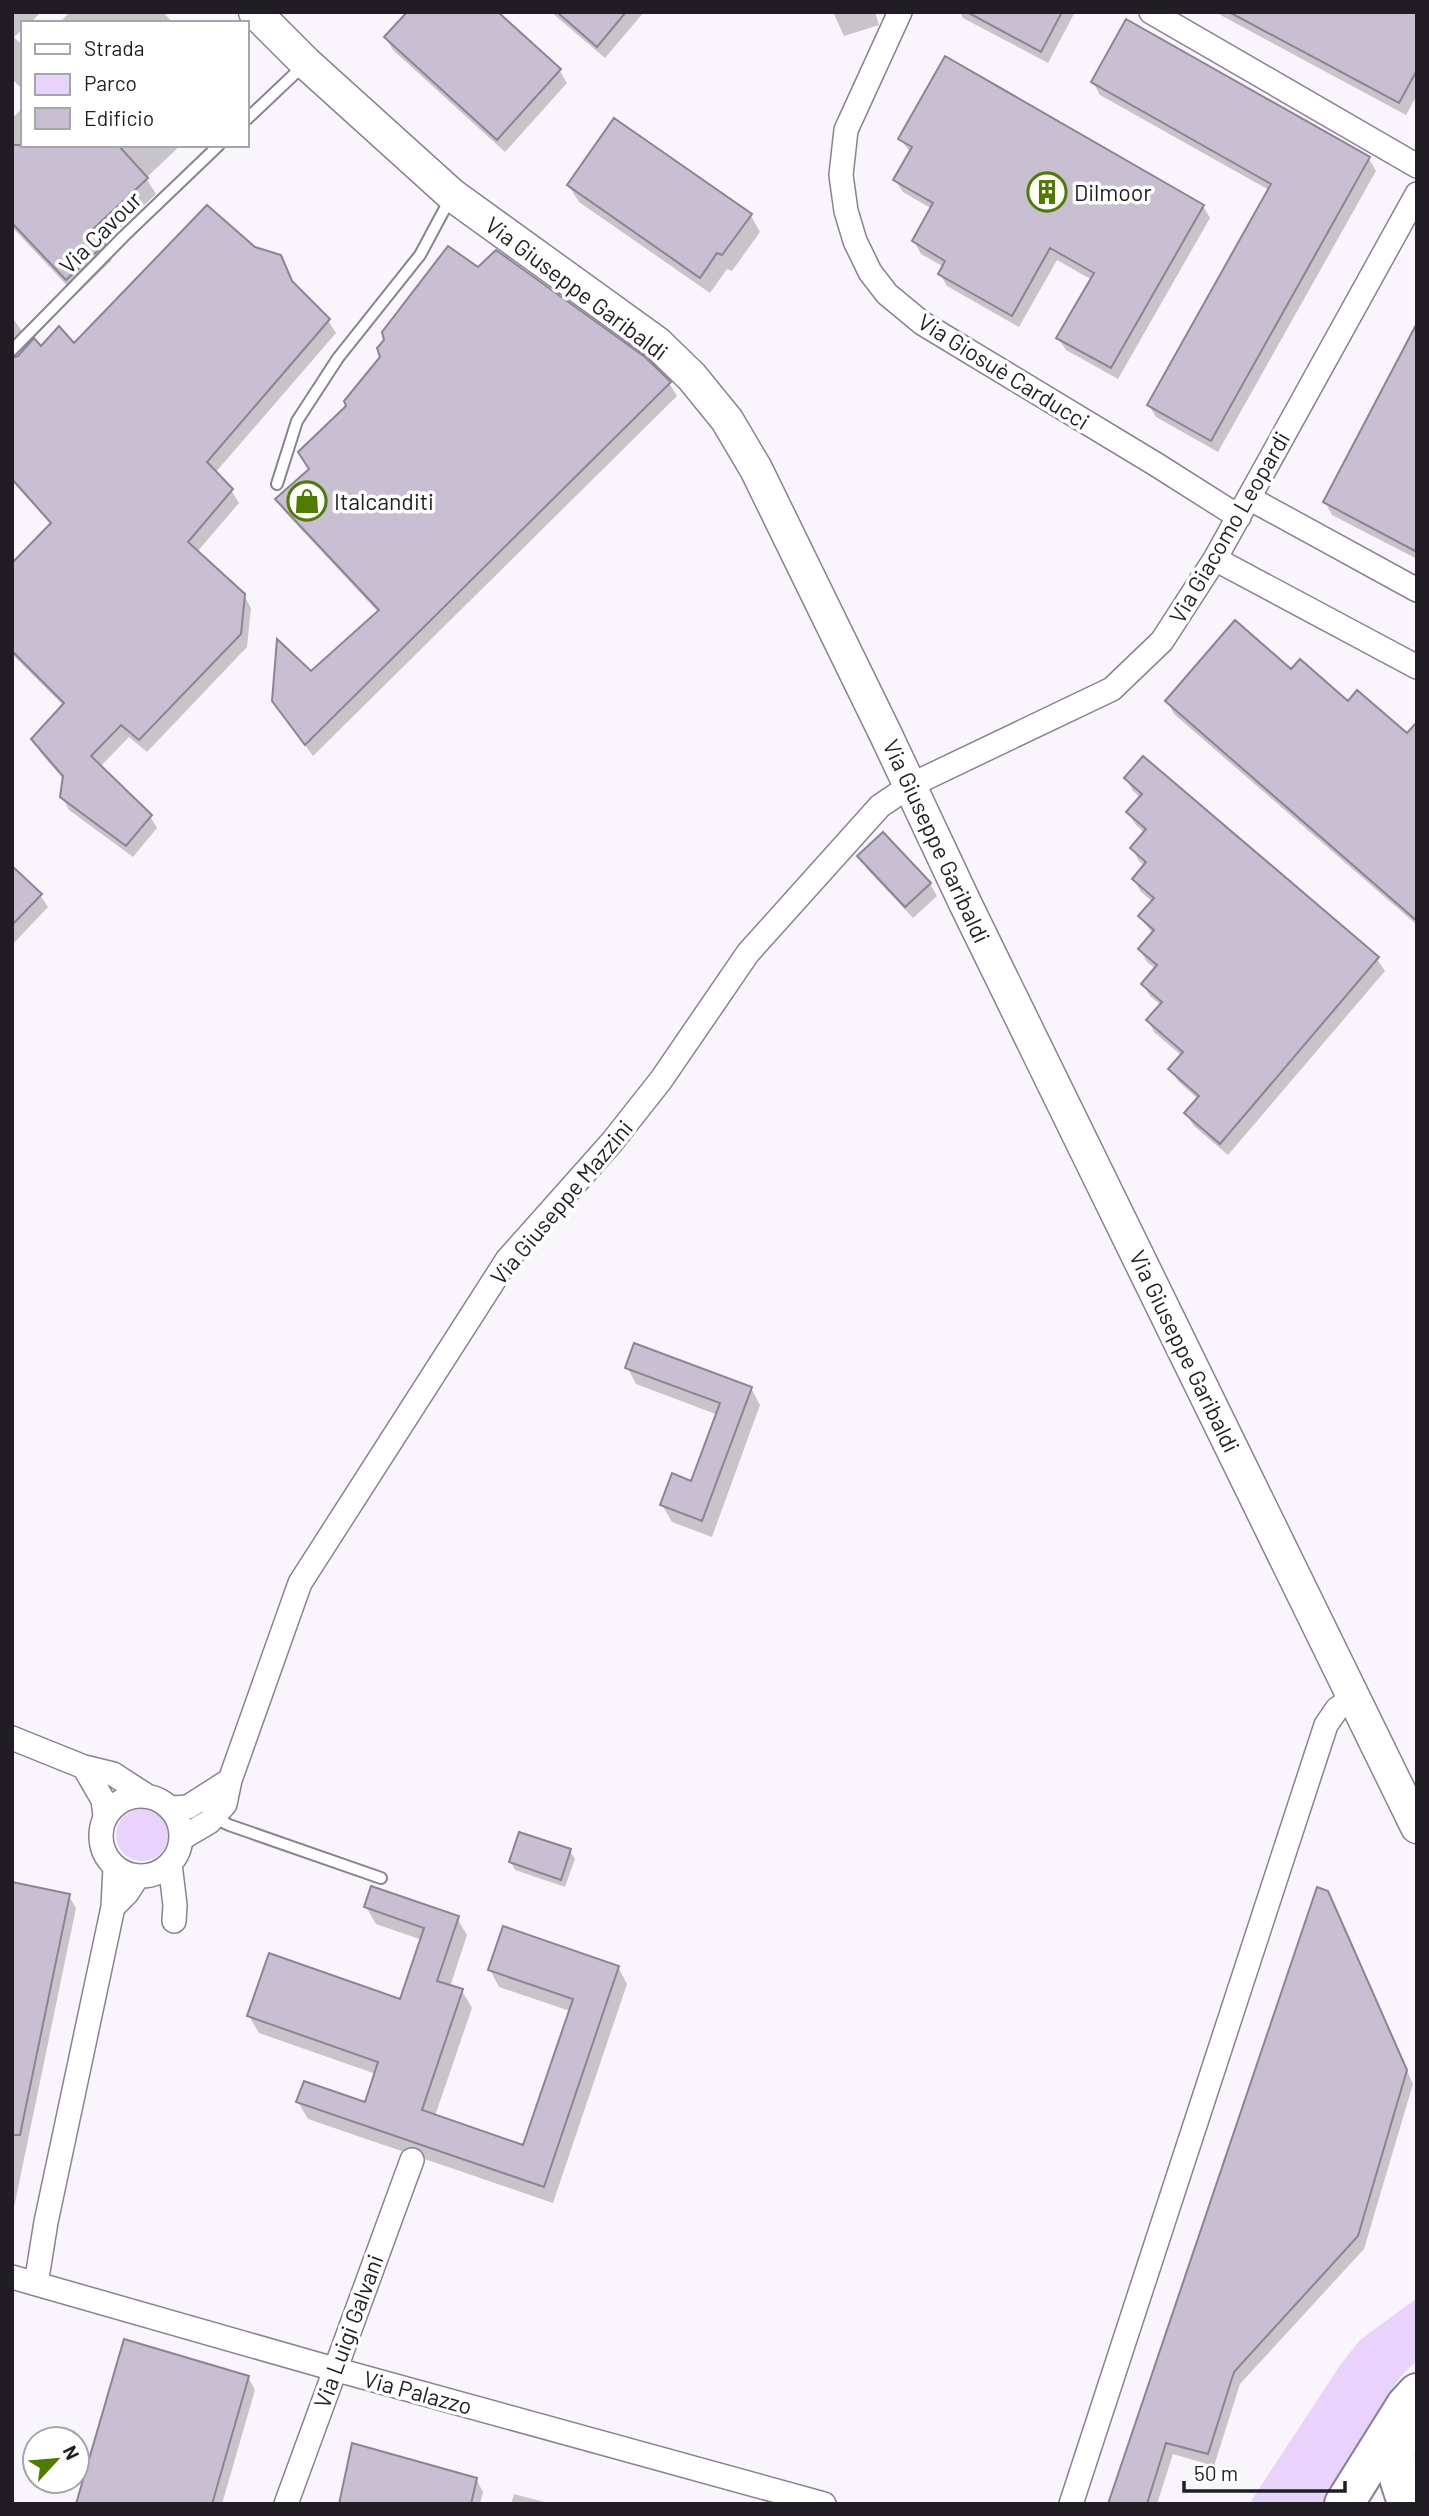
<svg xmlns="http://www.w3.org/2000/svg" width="1429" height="2516" viewBox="0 0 1429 2516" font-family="Barlow,sans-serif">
<rect width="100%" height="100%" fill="#f9f5fd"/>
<path fill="#e9d2fb" d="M116 1835a26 26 0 1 1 52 0a26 26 0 1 1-52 0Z
M1417 2298V2361C1387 2385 1375 2421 1360 2455 1352 2471 1342 2487 1334 2504H1249L1341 2364 1360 2340Z"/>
<path fill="#0003" d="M12 12H41L30 23H23V29L14 37 23 46V90L12 79Z
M70 12H163L173 23H59Z
M496 12 560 71 567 83 505 152 393 50 386 38Z
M551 12H644L605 58Z
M833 12H875L879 25 844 36Z
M960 12H1075L1048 63 963 18Z
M1215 12H1417V95L1406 115Z
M1093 82 1369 159 1376 171 1218 452 1156 417 1149 405 1269 190 1100 95Z
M23 108V145H181L146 178 156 194 103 244 112 260 76 295 12 227V118Z
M900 139 1203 206 1210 218 1118 379 1066 350 1058 338 1092 280 1057 260 1019 327 947 286 940 274 944 267 921 254 914 241 932 209 903 192 895 180 911 153Z
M569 186 751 216 760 232 732 271 727 269 710 293 579 202Z
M254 248 280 256 295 286 328 320 336 333 215 473 231 490 239 503 197 552 244 595 251 608 247 647 147 752 129 737 100 767 150 816 157 828 133 857 69 810 62 797 64 780 40 752 33 739 64 706 12 654V565L52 525 12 481V379Z
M12 317 29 341 12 357Z
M1417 327V559L1332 515 1325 502Z
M669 383 677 396 313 756 281 713 311 673 379 613 284 511 277 499 311 470 347 407Z
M1291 672 1407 735 1417 727V925L1174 714 1167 701Z
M1126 778 1377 959 1385 971 1228 1155 1194 1126 1186 1114 1198 1099 1178 1081 1170 1069 1182 1056 1155 1033 1148 1021 1161 1005 1150 996 1143 984 1156 969 1147 962 1140 950 1153 934 1140 917 1153 902 1141 892 1134 880 1145 866 1139 861 1132 848 1145 833 1136 825 1128 813 1141 798 1133 791Z
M860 856 930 884 937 896 913 918 867 869Z
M12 868 40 895 48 907 12 945Z
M627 1367 751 1388 760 1405 712 1537 672 1522 662 1505 692 1483 718 1415 636 1384Z
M570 1851 575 1859 565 1887 515 1870 511 1862Z
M12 1884 69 1896 76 1908 12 2217Z
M1334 1905 1413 2084 1364 2249 1240 2384 1214 2466 1173 2454 1157 2504H1109Z
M366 1907 457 1918 467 1935 450 1987 462 1991 472 2008 435 2116 524 2147 570 2011 499 1987 490 1970 618 1967 627 1984 553 2203 308 2119 298 2102 366 2104 376 2074 259 2033 249 2016 401 2001 422 1940 376 1924Z
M248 2377 255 2390 222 2504H78Z
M476 2479 483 2492 480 2504H341Z
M514 2494 552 2504H511Z"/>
<path fill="#c9bfd2" stroke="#8d8394" stroke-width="2" d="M407 12H498L561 69 497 140 384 37Z
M557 12H626L597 47Z
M967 12H1062L1041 52Z
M1229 12H1417V70L1399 103Z
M1126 19 1370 157 1211 441 1147 405 1271 184 1091 82Z
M945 56 1204 205 1111 368 1056 338 1094 273 1050 248 1012 316 938 274 945 261 912 241 933 203 893 180 912 147 898 139Z
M614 118 752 214 722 255 717 253 700 278 567 185Z
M12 145H118L148 178 92 230 105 244 66 280 12 223Z
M207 205 255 247 281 255 292 281 330 319 207 462 233 489 188 542 245 594 241 634 139 740 121 725 91 756 152 815 126 846 60 797 63 776 31 739 64 703 12 651V563L51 523 12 479V358L18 356 34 338 41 346 59 326 74 343Z
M448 246 478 267 496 250 645 357 671 382 305 745 272 701 277 639 311 671 379 610 275 499 309 469 298 452 346 406 344 401 380 357 377 348 384 340 382 332Z
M1417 323V552L1323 502Z
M1235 620 1291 669 1300 659 1348 701 1357 690 1407 733 1417 722V921L1165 701Z
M1143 756 1379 957 1220 1144 1184 1113 1199 1096 1168 1069 1183 1052 1146 1020 1162 1002 1141 984 1157 965 1138 949 1154 930 1138 916 1154 898 1132 879 1146 862 1130 848 1146 829 1126 812 1142 794 1124 778Z
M883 832 931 883 905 907 857 856Z
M12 866 42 894 12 925Z
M634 1343 752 1387 702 1521 660 1505 672 1473 691 1481 720 1403 625 1368Z
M519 1832 571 1849 561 1880 509 1862Z
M12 1882 70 1894 20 2135H12Z
M371 1886 459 1916 437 1981 463 1989 422 2110 523 2145 573 1999 488 1970 503 1926 619 1966 544 2187 296 2102 304 2081 365 2102 378 2062 247 2016 269 1953 400 1999 424 1928 364 1907Z
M1317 1887 1328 1891 1407 2070 1358 2236 1234 2372 1208 2454 1166 2443 1147 2504H1108Z
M124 2339 249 2376 212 2504H76Z
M352 2443 477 2478 471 2504H339Z"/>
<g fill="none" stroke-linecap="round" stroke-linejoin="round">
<g stroke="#8b8192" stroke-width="14">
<path id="lane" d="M247 119 304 65
M12 350 124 236 219 145
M277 484 297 421 338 358 420 255 451 197
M213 1817 229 1825 381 1878"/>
</g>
<g stroke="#8b8192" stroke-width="26">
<path id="street" d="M900 12 846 130 841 175 846 211 855 241 870 272 887 294 922 323 1157 465 1239 517
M1151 12 1417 166
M1249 498 1417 590
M1215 559 1417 667
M12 1738 84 1767
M230 1780 300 1583 507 1260 612 1142 661 1080 748 953 880 806 911 785 1112 689 1162 641 1215 559 1417 194
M101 1836a40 40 0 1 1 80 0a40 40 0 1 1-80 0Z
M172 1808 188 1807 230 1780 225 1804 209 1822 182 1838
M105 1816 103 1800 84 1767 113 1774 144 1794
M170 1864 175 1905 174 1921
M115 1867 113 1907 127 1893 138 1876
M12 2277 334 2369 824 2504
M36 2284 46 2222 113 1907
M286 2504 412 2160
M1071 2504 1326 1725 1337 1709 1354 1697"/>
</g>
<g stroke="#8b8192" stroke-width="35">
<path id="secondary" d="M255 12 306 63 452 195 657 343 692 377 727 420 756 469 886 735 966 905 1417 1827"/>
</g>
<g stroke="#8b8192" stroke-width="42">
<path id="highway" d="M1401 2420C1392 2454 1395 2472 1408 2504
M1344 2504 1406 2405 1417 2393"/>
</g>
<use href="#lane" stroke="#fff" stroke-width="10"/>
<use href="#street" stroke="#fff" stroke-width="23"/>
<use href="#secondary" stroke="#fff" stroke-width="32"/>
<use href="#highway" stroke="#fff" stroke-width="38"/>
</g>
<defs>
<g id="building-ring" transform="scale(2.0125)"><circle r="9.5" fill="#fff" stroke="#4e7b00" stroke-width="1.5"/><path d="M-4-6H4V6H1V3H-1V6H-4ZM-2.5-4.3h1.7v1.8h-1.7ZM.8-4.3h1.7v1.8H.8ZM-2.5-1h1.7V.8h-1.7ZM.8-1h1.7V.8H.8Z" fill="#4e7b00"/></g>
<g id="shop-ring" transform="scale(2.0125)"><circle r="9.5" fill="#fff" stroke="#4e7b00" stroke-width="1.5"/><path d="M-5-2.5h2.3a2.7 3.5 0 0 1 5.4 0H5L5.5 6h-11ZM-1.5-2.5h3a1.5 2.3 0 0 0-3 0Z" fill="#4e7b00"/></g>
</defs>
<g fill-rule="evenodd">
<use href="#building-ring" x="1047" y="192"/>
<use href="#shop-ring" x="307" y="501"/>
</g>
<g text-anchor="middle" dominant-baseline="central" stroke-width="7" stroke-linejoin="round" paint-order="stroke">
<g font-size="23" fill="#211d24" stroke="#fff" text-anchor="start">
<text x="1074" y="192">Dilmoor</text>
<text x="334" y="501">Italcanditi</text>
</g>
<g font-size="23" fill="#211d24" stroke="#fff">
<text transform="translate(100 232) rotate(-45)">Via Cavour</text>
<text transform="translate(577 288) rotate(37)">Via Giuseppe Garibaldi</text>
<text transform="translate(1004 371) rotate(32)">Via Giosuè Carducci</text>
<text transform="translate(1229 527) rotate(-60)">Via Giacomo Leopardi</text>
<text transform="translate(937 841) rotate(65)">Via Giuseppe Garibaldi</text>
<text transform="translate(561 1202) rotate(-50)">Via Giuseppe Mazzini</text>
<text transform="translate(1185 1351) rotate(64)">Via Giuseppe Garibaldi</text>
<text transform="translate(348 2331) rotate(-70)">Via Luigi Galvani</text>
<text transform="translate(418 2392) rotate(15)">Via Palazzo</text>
</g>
</g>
<rect width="1429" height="2516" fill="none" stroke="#211d24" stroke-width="28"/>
<rect x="21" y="21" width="228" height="126" fill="#ffffff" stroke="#a6a5a7" stroke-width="2"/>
<rect x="35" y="44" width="35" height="10" fill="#ffffff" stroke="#a6a5a7" stroke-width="2"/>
<text x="84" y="56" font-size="21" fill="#211d24">Strada</text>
<rect x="35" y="74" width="35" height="21" fill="#e9d2fb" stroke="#a6a5a7" stroke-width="2"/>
<text x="84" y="91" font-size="21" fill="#211d24">Parco</text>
<rect x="35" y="108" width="35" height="21" fill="#c9bfd2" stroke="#a6a5a7" stroke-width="2"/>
<text x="84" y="126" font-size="21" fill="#211d24">Edificio</text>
<g transform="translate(56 2460) rotate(64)"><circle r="33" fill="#ffffff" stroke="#a6a5a7" stroke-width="2"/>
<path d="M0-5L12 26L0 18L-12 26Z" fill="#4e7b00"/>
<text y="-10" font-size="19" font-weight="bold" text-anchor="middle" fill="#211d24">N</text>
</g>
<path d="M1184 2481v10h161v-10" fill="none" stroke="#211d24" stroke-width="3.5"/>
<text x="1194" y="2481" font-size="21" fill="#211d24" stroke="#ffffff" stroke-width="5" paint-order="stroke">50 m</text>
</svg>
